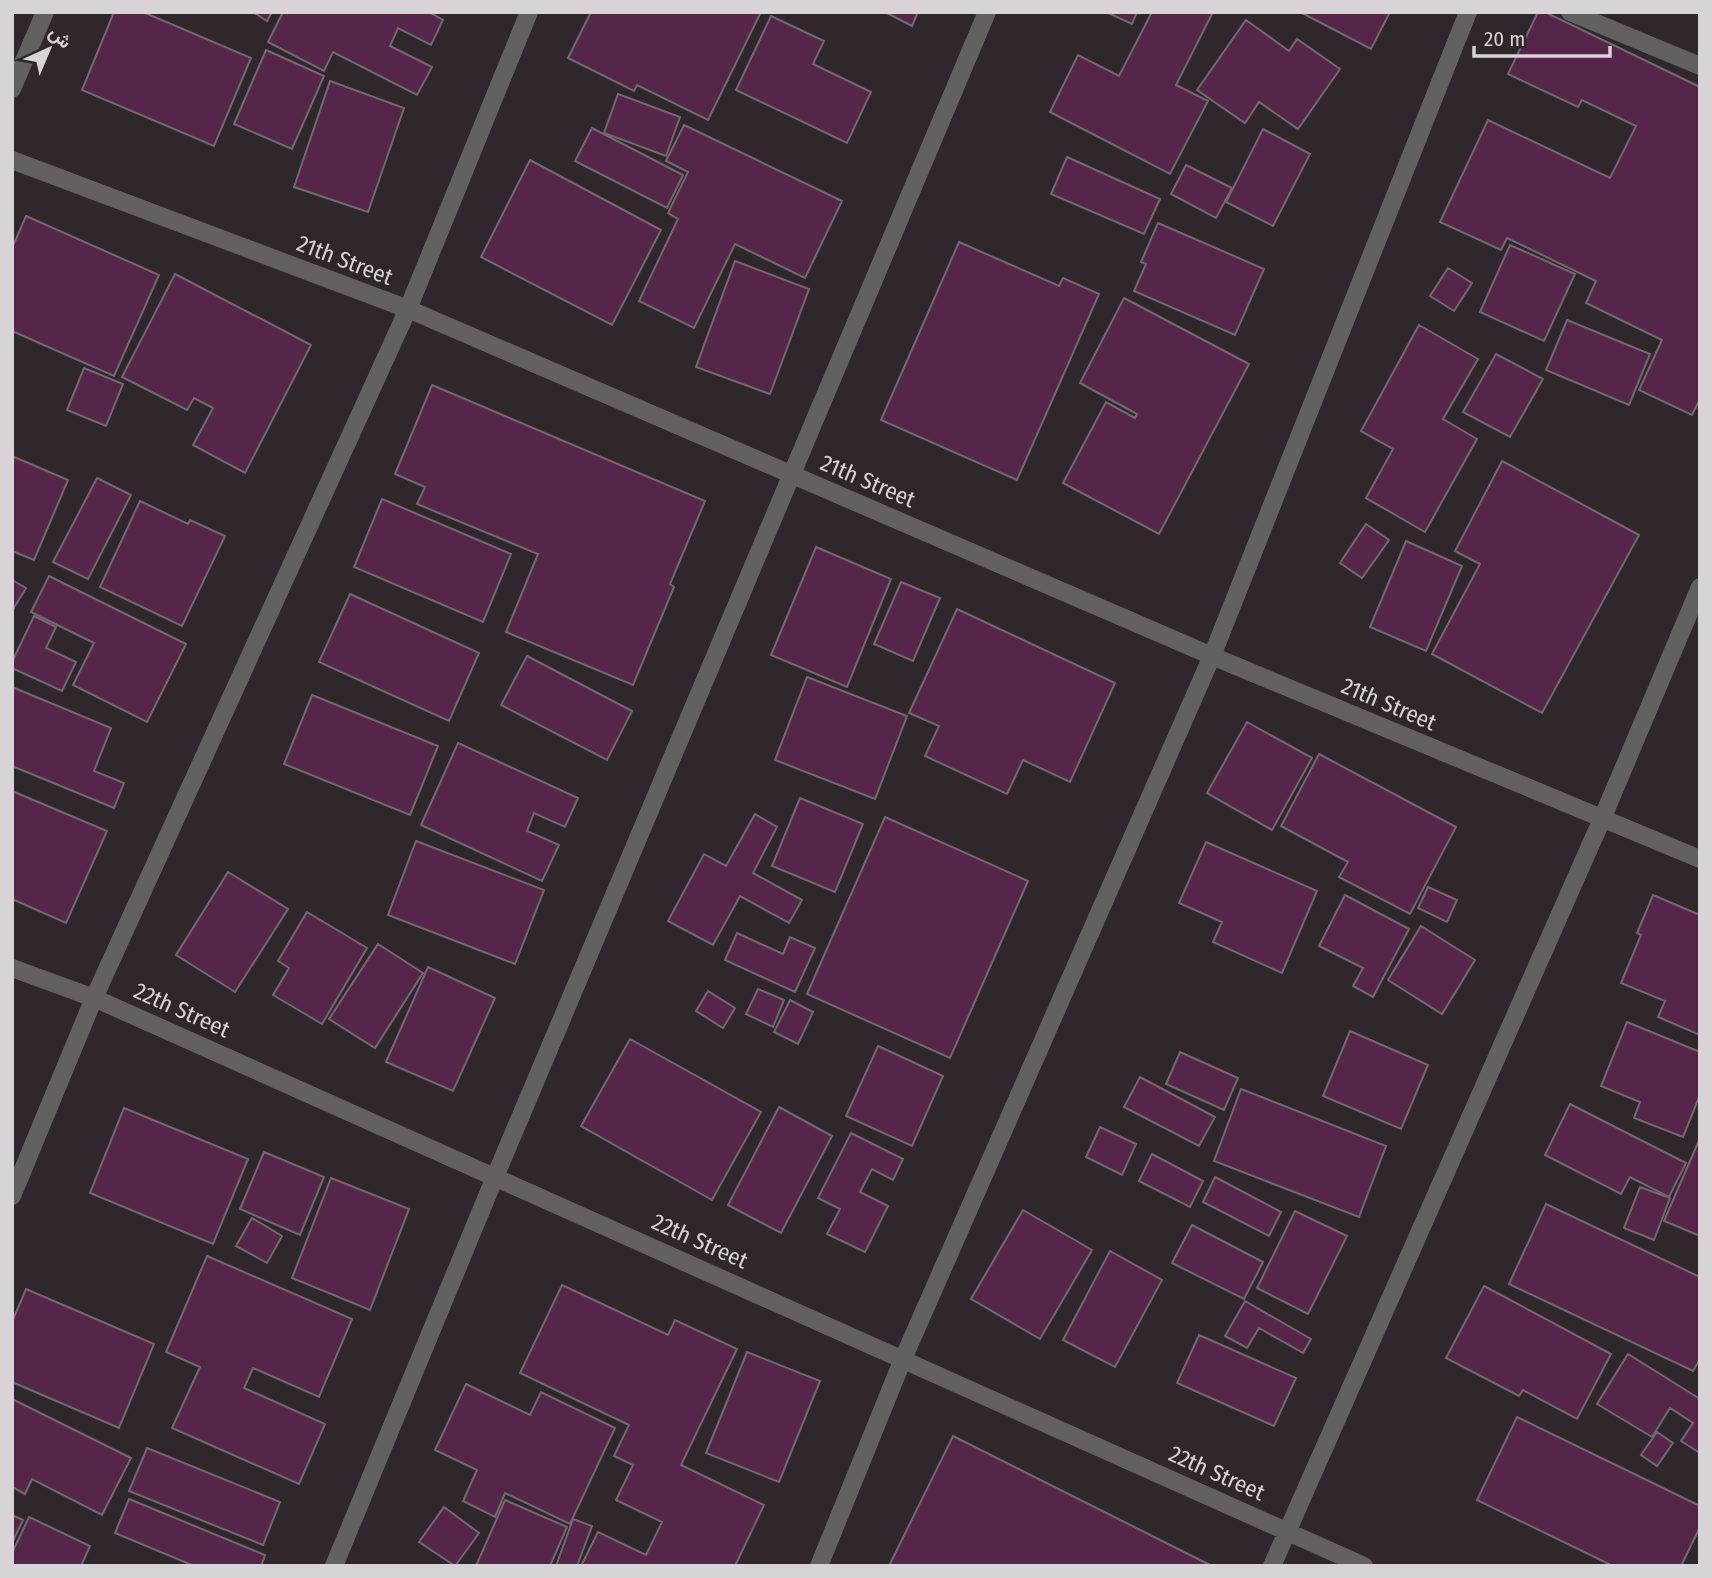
<svg xmlns="http://www.w3.org/2000/svg" width="1712" height="1578" viewBox="0 0 1712 1578" font-family="'Fira Sans Condensed',Vazirmatn,sans-serif">
<rect width="100%" height="100%" fill="#2f272c"/>
<path fill="#55254a" stroke="#72696f" stroke-width="2" d="M114 12H143L251 58 214 146 82 90Z
M253 12H272L267 21Z
M283 12H429L443 20 431 45 398 28 390 46 432 67 417 95 333 52 324 71 268 42Z
M591 12H761L708 120 637 85 634 91 568 58Z
M885 12H918L912 26Z
M1106 12H1137L1132 24Z
M1152 12H1213L1176 85 1208 101 1170 174 1050 112 1078 55 1119 76Z
M1300 12H1390L1371 49Z
M1538 12H1545L1700 87V399L1692 415 1639 390 1662 340 1586 303 1596 281 1507 238 1501 250 1440 222 1488 120 1610 178 1636 126 1582 100 1578 107 1508 74Z
M771 16 824 41 813 64 871 92 847 143 736 90Z
M1246 20 1289 51 1297 39 1340 69 1298 129 1259 102 1245 123 1197 90Z
M266 50 324 76 292 149 234 124Z
M330 81 404 108 368 212 294 187Z
M618 94 680 117 666 156 604 133Z
M684 125 842 201 805 278 735 244 694 328 639 301 678 219 668 213 688 172 666 161Z
M592 128 683 175 667 208 575 161Z
M1263 129 1310 154 1273 226 1226 202Z
M1067 157 1160 199 1144 234 1051 194Z
M530 160 661 230 612 325 481 257Z
M1186 165 1232 188 1216 218 1171 194Z
M26 216 159 275 114 376 12 331V248Z
M1158 223 1264 269 1235 335 1134 291 1146 264 1141 262Z
M959 242 1059 286 1063 278 1099 294 1017 480 881 420Z
M1510 245 1575 274 1544 341 1480 312Z
M735 261 809 289 770 394 696 367Z
M1448 268 1472 283 1454 311 1430 296Z
M175 274 311 345 245 473 193 445 213 408 194 398 187 410 122 377Z
M1124 298 1249 364 1159 534 1063 483 1106 402 1135 418 1137 414 1080 383Z
M1567 320 1650 354 1629 405 1546 370Z
M1419 325 1478 359 1443 419 1477 439 1425 532 1366 498 1393 449 1361 431Z
M1496 354 1543 379 1510 437 1463 412Z
M84 368 123 384 106 426 67 410Z
M432 385 705 501 670 584 674 587 633 685 506 632 538 554 417 504 425 487 395 474Z
M12 456 68 480 34 560 12 551Z
M1502 461 1639 535 1542 713 1432 654 1480 564 1455 551Z
M97 478 131 495 88 579 53 562Z
M382 499 511 554 483 622 354 567Z
M140 501 188 524 190 520 225 536 182 626 100 587Z
M1366 524 1389 540 1362 578 1340 563Z
M1406 541 1462 566 1426 651 1370 627Z
M816 547 891 579 847 687 771 655Z
M49 576 186 644 147 722 73 685 94 643 31 612Z
M12 580 26 588 12 611Z
M901 582 940 598 913 661 874 644Z
M350 594 479 653 449 721 319 662Z
M957 609 1115 683 1070 782 1023 760 1007 794 925 756 939 726 909 713Z
M34 616 56 627 46 648 76 662 62 691 12 668V662Z
M527 656 632 711 607 760 501 705Z
M807 677 907 716 875 799 775 760Z
M12 687 111 728 94 771 124 783 114 808 12 766Z
M312 695 438 746 410 815 284 764Z
M1247 722 1312 758 1272 830 1207 793Z
M458 743 578 798 565 827 534 813 527 831 559 845 542 881 421 825Z
M1319 754 1456 827 1410 914 1339 877 1348 862 1281 826Z
M12 791 107 831 66 923 12 899Z
M800 798 863 824 835 892 772 866Z
M755 814 777 827 753 873 802 900 789 923 740 896 713 945 668 921 704 854 726 866Z
M885 817 1028 881 950 1058 807 994Z
M416 841 544 890 515 964 388 915Z
M1206 842 1317 891 1282 973 1213 942 1222 922 1179 903Z
M228 872 288 909 235 992 176 955Z
M1428 887 1457 900 1447 922 1418 908Z
M1345 895 1409 929 1373 997 1353 986 1363 968 1319 946Z
M1653 895 1700 915V1035L1658 1017 1665 1001 1621 983 1641 935 1637 933Z
M307 912 367 948 322 1024 273 995 289 968 278 961Z
M1421 926 1475 960 1442 1014 1388 980Z
M737 933 783 954 790 937 815 948 795 992 725 960Z
M378 944 423 973 375 1048 329 1019Z
M428 967 495 998 453 1091 386 1062Z
M758 989 784 1000 773 1027 746 1014Z
M708 991 735 1008 723 1028 696 1011Z
M790 1000 813 1012 798 1044 774 1032Z
M1627 1022 1700 1052V1095L1683 1137 1634 1118 1640 1102 1601 1086Z
M1350 1031 1428 1065 1401 1129 1323 1096Z
M630 1039 761 1112 712 1200 581 1126Z
M878 1046 943 1076 912 1146 846 1116Z
M1180 1052 1238 1078 1224 1110 1166 1084Z
M1140 1077 1215 1117 1199 1146 1124 1107Z
M1241 1089 1386 1146 1359 1217 1214 1161Z
M1570 1104 1686 1163 1669 1197 1630 1177 1621 1194 1545 1155Z
M779 1107 832 1136 781 1233 728 1205Z
M124 1108 248 1159 213 1244 90 1193Z
M1100 1127 1136 1144 1122 1175 1086 1157Z
M851 1133 903 1159 893 1180 872 1169 860 1192 888 1206 865 1252 827 1234 840 1209 818 1198Z
M1700 1138V1236L1664 1221Z
M264 1152 324 1177 300 1235 240 1209Z
M1152 1154 1203 1181 1190 1207 1139 1181Z
M1215 1177 1281 1212 1269 1236 1203 1202Z
M331 1178 409 1209 370 1310 292 1278Z
M1640 1187 1670 1198 1654 1240 1624 1228Z
M1546 1204 1700 1277V1359L1693 1371 1509 1284Z
M1023 1210 1092 1250 1040 1339 971 1299Z
M1295 1211 1347 1236 1308 1314 1257 1288Z
M252 1218 282 1236 267 1263 236 1246Z
M1192 1225 1263 1262 1244 1299 1172 1263Z
M1110 1251 1162 1280 1115 1367 1063 1340Z
M207 1256 352 1319 319 1397 253 1368 244 1388 325 1424 299 1484 172 1428 200 1367 166 1352Z
M562 1285 668 1335 675 1320 737 1349 681 1465 764 1505 735 1566H581L598 1532 646 1555 662 1522 616 1500 633 1465 614 1456 629 1425 520 1373Z
M1484 1286 1611 1354 1577 1419 1523 1390 1519 1396 1446 1358Z
M26 1289 154 1344 119 1428 12 1382V1322Z
M1245 1301 1311 1339 1303 1353 1259 1328 1247 1348 1225 1336Z
M1199 1335 1296 1378 1274 1426 1177 1383Z
M747 1352 820 1381 779 1482 706 1453Z
M1628 1354 1700 1399V1453L1681 1441 1693 1423 1670 1408 1652 1437 1597 1404Z
M466 1384 530 1415 541 1392 615 1428 570 1524 505 1493 495 1517 463 1501 477 1470 435 1450Z
M12 1399 131 1458 102 1515 32 1479 25 1494 12 1487Z
M1517 1417 1700 1506V1527L1681 1566H1613L1477 1500Z
M1657 1432 1673 1443 1657 1466 1641 1455Z
M953 1436 1212 1566H889Z
M147 1448 280 1502 263 1545 129 1491Z
M129 1499 265 1555 261 1566H194L115 1533Z
M505 1500 567 1527 550 1566H476Z
M444 1507 479 1533 455 1566 419 1542Z
M12 1515 23 1520 12 1543Z
M29 1517 90 1546 81 1566H12V1553Z
M573 1519 592 1526 577 1566H556Z"/>
<g fill="none" stroke-linecap="round" stroke-linejoin="round">
<path stroke="#636062" stroke-width="18" d="M1570 12 1700 66
M12 89 45 12
M12 160 408 309 1212 656 1700 859
M12 968 94 998 1364 1566
M12 1196 94 998 408 309 529 12
M334 1566 495 1177 987 12
M819 1566 903 1359 1212 656 1468 12
M1272 1566 1602 819 1700 587"/>
</g>
<g text-anchor="middle" dominant-baseline="central" stroke-width="5" stroke-linejoin="round" paint-order="stroke">
<g font-size="23" fill="#d8d3d6" stroke="#2f272c">
<text transform="translate(345 260) rotate(21)">21th Street</text>
<text transform="translate(868 481) rotate(23)">21th Street</text>
<text transform="translate(1389 704) rotate(23)">21th Street</text>
<text transform="translate(182 1010) rotate(24)">22th Street</text>
<text transform="translate(700 1241) rotate(24)">22th Street</text>
<text transform="translate(1217 1473) rotate(24)">22th Street</text>
</g>
</g>
<rect width="1712" height="1578" fill="none" stroke="#d8d3d6" stroke-width="28"/>
<g transform="translate(49 49) rotate(44)" stroke="#2f272c" stroke-width="5" paint-order="stroke">
<path d="M0-5L12 26L0 18L-12 26Z" fill="#d8d3d6"/>
<text y="-10" font-size="19" font-weight="bold" text-anchor="middle" fill="#d8d3d6">ش</text>
</g>
<path d="M1474 46v10h136v-10" fill="none" stroke="#d8d3d6" stroke-width="3.5"/>
<text x="1484" y="46" font-size="21" fill="#d8d3d6" stroke="#2f272c" stroke-width="5" paint-order="stroke">20 m</text>
</svg>
